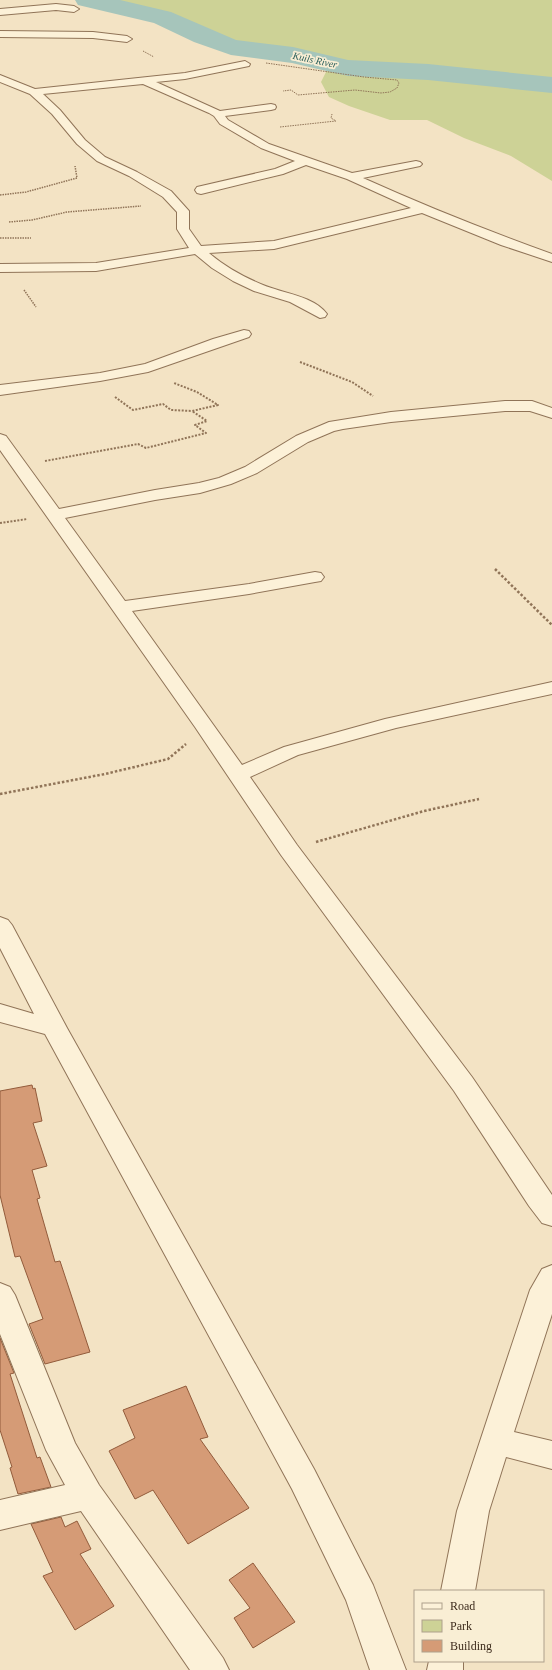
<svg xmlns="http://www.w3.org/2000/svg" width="552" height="1670" viewBox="0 0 552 1670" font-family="'Times New Roman',serif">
<rect width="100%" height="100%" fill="#f3e3c4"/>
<path fill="#cdd296" d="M77 0H552V181L511 156 464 138 427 120H390L349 106 329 97 321 82 328 68 288 57 223 49 184 33 162 21 144 15 83 3Z"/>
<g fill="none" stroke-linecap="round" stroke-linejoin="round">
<path fill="#a6c5bb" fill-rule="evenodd" d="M75 0H120L171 12 236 40 293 47 348 60 428 64 552 77V93L428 80 348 76 292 63 231 55 194 42 154 23 78 5Z"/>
</g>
<path fill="#d59b76" stroke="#925b3b" d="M32 1085 33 1089 35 1088 42 1121 33 1123 47 1166 32 1170 40 1198 37 1199 55 1262 60 1261 90 1352 45 1364 29 1324 43 1319 20 1256 15 1257 0 1195V1091Z
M0 1338 14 1373 10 1374 37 1458 40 1457 51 1487 18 1494 10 1468 12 1467 0 1430Z
M186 1386 208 1437 200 1439 249 1508 188 1544 153 1490 135 1499 109 1451 135 1438 123 1410Z
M61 1517 65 1527 77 1521 91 1549 80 1554 114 1606 75 1630 43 1576 53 1572 31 1524Z
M253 1563 295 1622 253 1648 234 1618 250 1608 229 1580Z"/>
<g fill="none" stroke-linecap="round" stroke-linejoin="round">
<g stroke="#907458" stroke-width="2">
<path id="minor" d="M56 4 74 6 79 9 74 12 56 10 0 15V9Z
M0 31 93 32 127 36 132 39 127 42 93 38 0 37Z
M245 61 250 64 249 66 185 79 156 82 220 111 271 104 275 105 276 107 275 109 271 110 225 116 228 120 269 144 352 173 416 161 420 162 422 164 420 166 363 178C425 206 488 231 552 254V262L501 245 422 213 274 249 209 253C225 267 244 277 263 285 282 293 314 296 327 314L325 317 320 318 290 302 254 291 233 281 212 268 195 254 96 271 0 272V264L96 263 189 248 177 229V212L163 197 129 176 97 161 77 144 52 114 30 94 0 82V75L35 89 185 73ZM143 84 209 113 214 116 220 124 261 148 295 161 275 169 197 187 195 190 197 193 201 194 283 174 306 165 347 179 411 208 274 241 201 246 189 229V211L171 191 137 172 105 157 85 140 60 110 43 94Z
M244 330 249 331 251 334 249 337 148 372 100 381 0 395V385L100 373 145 364 213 339Z
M505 401H532L552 408V418L530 411H505L391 422 343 429 334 431 308 442 257 473 231 484 200 493 155 500 65 518 125 601 249 584 315 572 321 573 324 577 321 581 315 582 249 594 132 611 242 765 284 747 385 719 552 682V694L396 728 298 755 250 777 297 845 472 1077 552 1195V1226L542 1223 529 1206 454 1091 281 855 195 727 0 450V434L6 436 59 509 155 490 199 483 219 478 245 467 296 436 329 422 391 412Z
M0 917 8 920 12 925 67 1028 314 1469 373 1585 406 1670H370L346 1600 292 1489 45 1034 0 1022V1004L34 1014 0 948Z
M552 1265V1314L514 1432 552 1441V1469L506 1457 489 1511 475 1591H441L457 1511 530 1290 542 1269Z
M0 1283 10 1287 15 1295 75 1443 99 1485 223 1658 229 1670H190L81 1511 0 1530V1500L65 1485 46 1450 0 1334Z
M429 1661H463V1670H427Z"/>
</g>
<path stroke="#907458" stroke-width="1" stroke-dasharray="1.5 1" stroke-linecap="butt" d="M143 51 154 57
M266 63 364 77 397 80 399 83 397 88 390 92 381 93 355 90 298 95 291 90 283 91
M280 127 336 121 331 118 332 114"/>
<path stroke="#907458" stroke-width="1.5" stroke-dasharray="1.5 1" stroke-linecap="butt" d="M0 195 26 192 77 178 75 166
M9 222 32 220 67 212 141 206
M0 238H31
M24 290 36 307"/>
<path stroke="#907458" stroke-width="2" stroke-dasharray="2 1.5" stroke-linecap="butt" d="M300 362 352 382 373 396
M115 397 133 410 163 404 171 410 192 411
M45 461 138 444 146 448 206 433 195 425 207 421 192 411 218 405 197 392 174 383
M0 523 27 519"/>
<path stroke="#907458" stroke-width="2.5" stroke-dasharray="2.5 2" stroke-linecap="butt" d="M495 569 552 625
M0 794 105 774 168 759 186 744
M316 842 424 811 479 799"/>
<use href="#minor" fill="#fcf1d8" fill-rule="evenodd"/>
</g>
<g text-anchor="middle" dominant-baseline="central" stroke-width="3.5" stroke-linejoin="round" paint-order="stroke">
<g font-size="10" font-style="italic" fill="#2b5f5b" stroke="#f9eed4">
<text transform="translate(315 60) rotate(12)">Kuils River</text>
</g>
</g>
<rect x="414" y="1590" width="130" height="72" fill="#f9eed4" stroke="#aea08b"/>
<rect x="422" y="1603" width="20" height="6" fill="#fcf1d8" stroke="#aea08b"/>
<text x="450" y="1610" font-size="12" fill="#3e2c1d">Road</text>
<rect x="422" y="1620" width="20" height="12" fill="#cdd296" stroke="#aea08b"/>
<text x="450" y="1630" font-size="12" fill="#3e2c1d">Park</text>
<rect x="422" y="1640" width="20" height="12" fill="#d59b76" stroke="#aea08b"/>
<text x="450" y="1650" font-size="12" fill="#3e2c1d">Building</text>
</svg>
